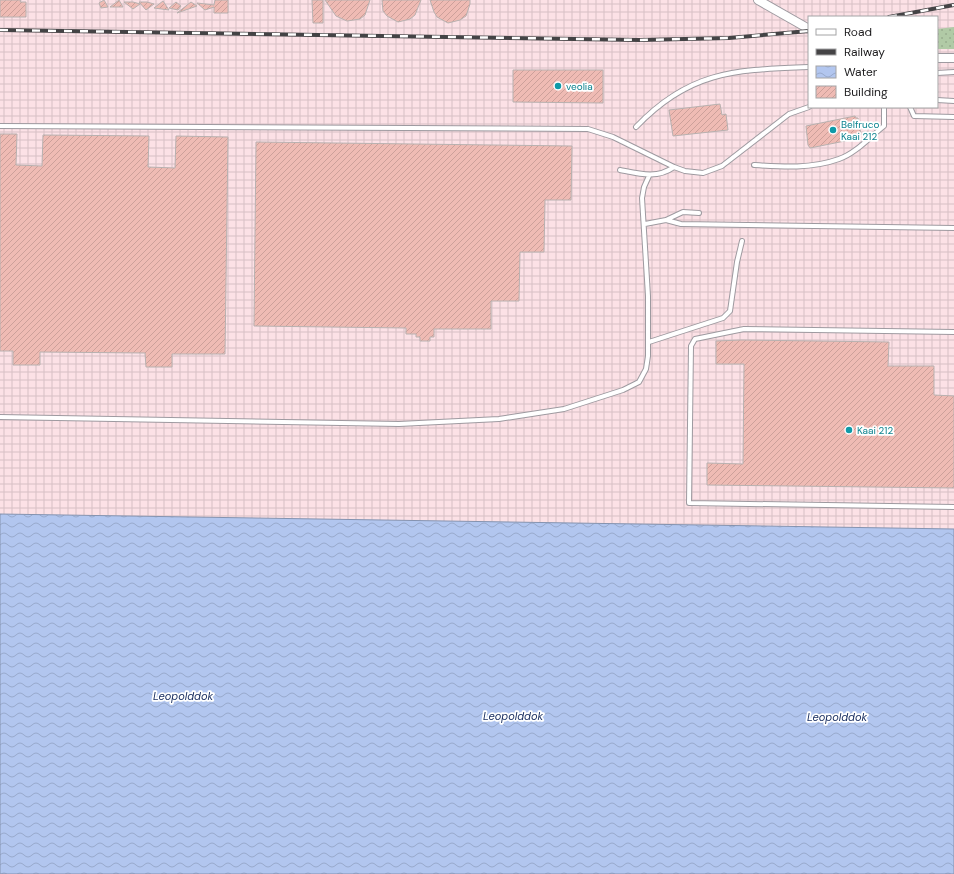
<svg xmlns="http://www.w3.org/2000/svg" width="954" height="874" viewBox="0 0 954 874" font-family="'DM Sans',sans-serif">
<defs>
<pattern id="industrial-grid" width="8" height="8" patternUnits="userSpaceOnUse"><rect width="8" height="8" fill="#fce1e6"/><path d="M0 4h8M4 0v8" fill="none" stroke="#d7c0c5"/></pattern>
<pattern id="grass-dots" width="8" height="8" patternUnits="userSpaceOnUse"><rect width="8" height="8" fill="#b1caa6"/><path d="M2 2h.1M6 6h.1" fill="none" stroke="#98ad8e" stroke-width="1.8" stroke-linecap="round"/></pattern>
<pattern id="water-waves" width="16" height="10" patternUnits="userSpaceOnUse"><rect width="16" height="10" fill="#b2c6ef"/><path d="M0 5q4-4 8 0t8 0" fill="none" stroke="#98aacc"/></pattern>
<pattern id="building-hatch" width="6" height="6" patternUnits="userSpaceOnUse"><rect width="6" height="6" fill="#efbbb4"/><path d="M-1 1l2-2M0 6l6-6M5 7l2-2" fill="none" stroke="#cca09a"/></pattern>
</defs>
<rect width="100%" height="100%" fill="#f5f1f7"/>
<path fill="url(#industrial-grid)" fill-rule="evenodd" d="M0 0H954V529L0 514ZM809 17H937V107H809Z"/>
<path fill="url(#grass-dots)" d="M954 27V49H937V29Z"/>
<path fill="url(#water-waves)" stroke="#8593b0" d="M0 514 954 529V874H0Z"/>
<path fill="url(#building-hatch)" stroke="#b8b1b0" d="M0 0H21L20 2H26V17H0Z
M104 0 108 7 101 8 99 3Z
M119 0 123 7H110Z
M215 0H228V13H214V7L205 10 197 3 214 5Z
M312 0H323V23H313Z
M325 0H370L365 15 360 19 347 21 336 16Z
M382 0H421L415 15 410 19 398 22 387 16 383 11Z
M430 0H470V4L466 16 460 20 448 23 437 17 434 12Z
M163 1 169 10 154 8Z
M124 2H133L140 4 133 9Z
M139 2H147L154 4 146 10Z
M176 2 181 6 178 10 169 8Z
M191 2 197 6 177 13Z
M513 70H603V103L513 102Z
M720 104 722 115 726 114 728 130 673 136 669 110Z
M855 116 856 118H858L861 135H859L860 138 810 148 808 145 806 126Z
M0 134H17L16 165 42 166 43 135 149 136 148 167 175 168 176 136 228 137 225 354H172V367H146L145 353 40 352V365H13V351H0Z
M256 142 572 146 571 200H545L544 252H520L519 301H491V329H434V337H430V341H420V337H416V334H406V328L254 326Z
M741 340 889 342 888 366H934V395L954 396V488L707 485V463L743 464 744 364H716V341Z"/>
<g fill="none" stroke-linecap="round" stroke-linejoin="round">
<g stroke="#9e9aa0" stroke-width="6">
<path id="lane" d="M937 73 954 72
M937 100 954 101
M910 107 914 116 954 117
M0 126 588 129 613 137 674 167
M636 127C690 70 736 70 809 67
M754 165C783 167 811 169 839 159 856 153 870 137 884 126V107
M620 170C640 174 657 179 674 167L685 171 703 173 722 166 789 114 809 107
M666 220 681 224 954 228
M645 224 666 220 683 212 699 213
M954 332 744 329 695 339 691 346 689 503 954 507
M649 342 723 318 730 311 737 262 742 241
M0 417 399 424 499 419 564 409 623 390 639 382 646 369 648 356V296L642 198 644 187 649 176"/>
</g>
<g stroke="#9e9aa0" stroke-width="10">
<path id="street" d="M758 0 809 29
M937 58H954"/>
</g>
<use href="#lane" stroke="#fff" stroke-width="4"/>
<use href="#street" stroke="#fff" stroke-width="8"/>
<g stroke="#444345" stroke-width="4">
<path id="rail" d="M889 17 954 5
M0 30 640 40 729 38 809 31"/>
</g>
<use href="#rail" stroke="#fff" stroke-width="2.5" stroke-dasharray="8" stroke-linecap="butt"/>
</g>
<g fill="#0f9aa8" stroke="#fff" stroke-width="1.5">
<circle cx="558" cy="86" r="4"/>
<circle cx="833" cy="130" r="4"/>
<circle cx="849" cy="430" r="4"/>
</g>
<g text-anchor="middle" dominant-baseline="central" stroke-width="3.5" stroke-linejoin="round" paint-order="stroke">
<g font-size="10" fill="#0d838f" stroke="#fff" text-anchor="start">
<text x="566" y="86">veolia</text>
<text x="841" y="124">Belfruco<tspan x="841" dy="12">Kaai 212</tspan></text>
<text x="857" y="430">Kaai 212</text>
</g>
<g font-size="11" font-style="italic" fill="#1b3062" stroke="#fff">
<text x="183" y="696">Leopolddok</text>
<text x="513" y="716">Leopolddok</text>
<text x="837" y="717">Leopolddok</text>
</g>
</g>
<rect x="808" y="16" width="130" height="92" fill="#ffffff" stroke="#a4a4a5"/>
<rect x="816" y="29" width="20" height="6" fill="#ffffff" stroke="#a4a4a5"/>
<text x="844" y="36" font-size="12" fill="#1c1b1d">Road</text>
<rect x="816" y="49" width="20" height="6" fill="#444345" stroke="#a4a4a5"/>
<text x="844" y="56" font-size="12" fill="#1c1b1d">Railway</text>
<rect x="816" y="66" width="20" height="12" fill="url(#water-waves)" stroke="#a4a4a5"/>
<text x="844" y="76" font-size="12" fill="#1c1b1d">Water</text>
<rect x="816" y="86" width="20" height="12" fill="url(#building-hatch)" stroke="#a4a4a5"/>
<text x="844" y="96" font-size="12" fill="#1c1b1d">Building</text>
</svg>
